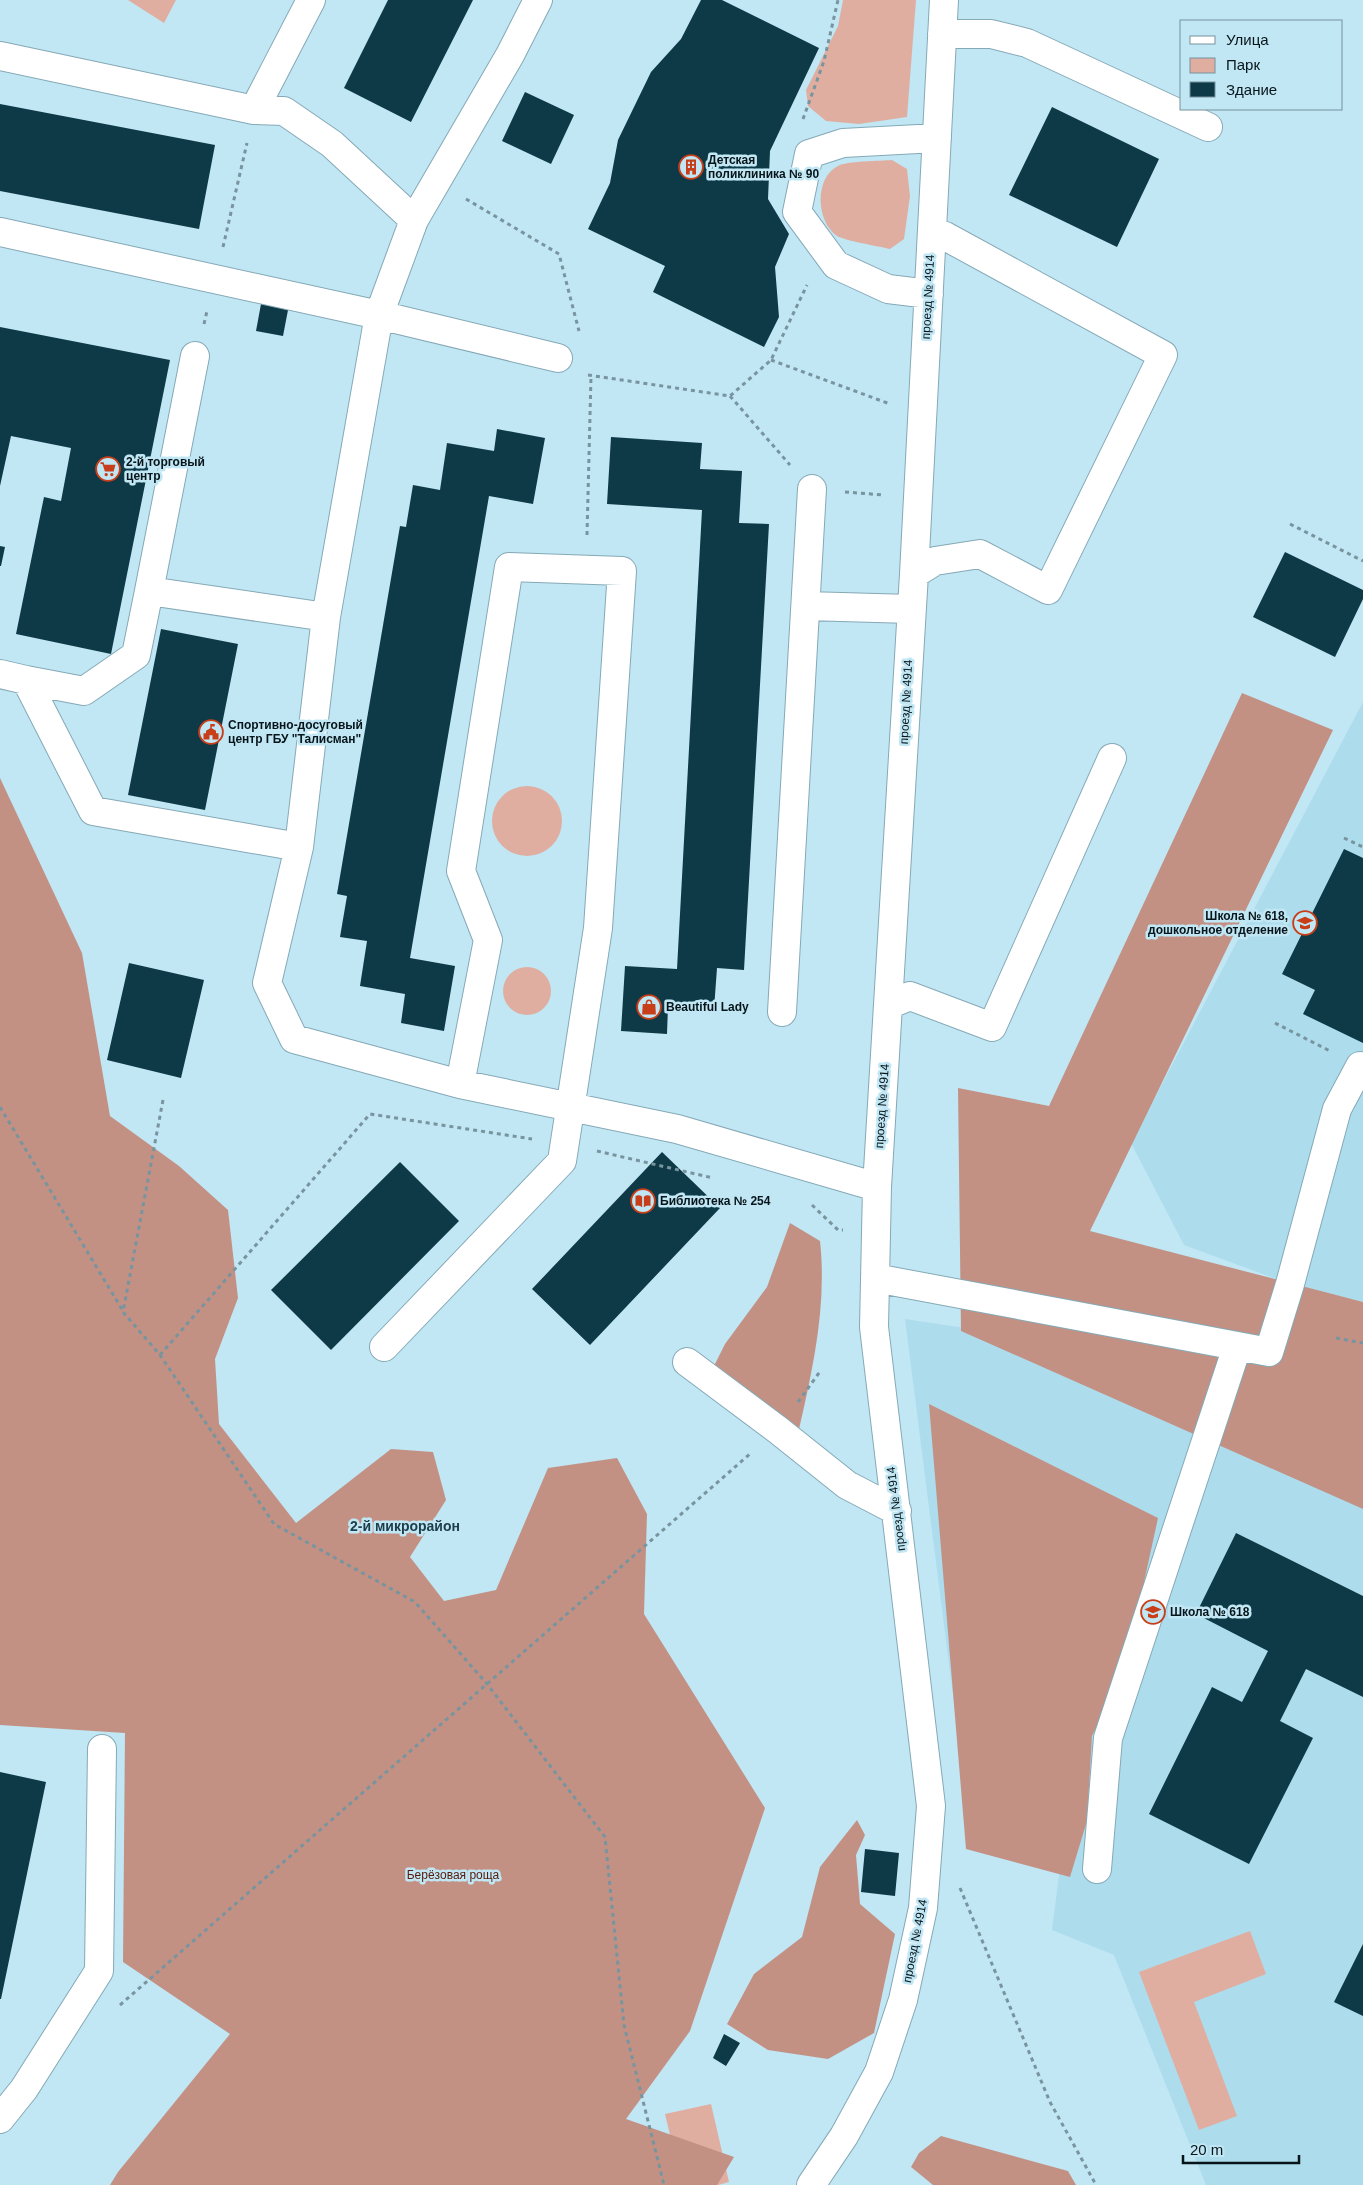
<svg xmlns="http://www.w3.org/2000/svg" width="1363" height="2185" viewBox="0 0 1363 2185" font-family="Arial,sans-serif">
<rect width="100%" height="100%" fill="#c1e6f4"/>
<path fill="#addced" d="M1363 702V1302L1290 1284 1184 1245 1131 1143Z
M905 1319 1312 1380 1363 1364V2185H1206L1114 1955 1052 1930 1060 1868 972 1844Z"/>
<path fill="#e0aea0" d="M128 0H176L164 23Z
M843 0H916L907 117 859 124 826 121 808 106 806 90 838 26Z
M892 160 907 169 910 196 904 239 890 249C878 246 846 241 837 236 816 222 814 178 838 166 846 161 881 161 892 160Z
M492 821a35 35 0 1 1 70 0a35 35 0 1 1-70 0Z
M503 991a24 24 0 1 1 48 0a24 24 0 1 1-48 0Z
M1250 1931 1266 1974 1194 2002 1237 2116 1199 2130 1139 1972Z
M711 2104 729 2182 718 2185H682L665 2114Z"/>
<path fill="#c39184" d="M1242 693 1333 730 1090 1231 1363 1302V1509L961 1331 958 1088 1049 1106Z
M0 778 82 953 110 1116 179 1166 228 1210 238 1298 215 1359 219 1424 296 1523 391 1449 433 1452 446 1500 410 1557 444 1601 496 1590 548 1468 617 1458 647 1514 644 1614 765 1808 690 2031 626 2119 734 2157 717 2185H110L118 2172 230 2034 123 1962 125 1733 0 1725Z
M790 1223 820 1241C827 1305 813 1368 799 1429L766 1407 714 1366 725 1344 767 1287Z
M929 1404 1158 1518 1125 1669 1092 1736 1087 1821 1070 1877 966 1849Z
M857 1820 865 1835 856 1855 860 1904 895 1934 874 2033 828 2059 768 2050 727 2024 754 1974 802 1937 820 1867Z
M941 2136 1068 2171 1076 2185H933L911 2167 919 2153Z"/>
<path fill="#0e3946" d="M388 0H473L411 122 344 88Z
M701 0H722L819 48 770 151 768 199 789 234 775 267 779 317 764 347 653 292 665 266 588 229 610 183 618 140 651 72 681 39Z
M525 92 574 115 551 164 502 141Z
M0 104 215 145 199 229 0 191Z
M1052 107 1159 159 1117 247 1009 195Z
M261 304 288 310 283 336 256 331Z
M0 327 170 360 111 654 16 634 44 497 61 501 71 448 11 436 0 486Z
M497 429 545 438 533 504 489 496 410 958 455 966 444 1031 401 1023 405 994 360 986 367 941 340 937 347 896 337 894 400 526 406 527 413 485 440 490 447 443 494 451Z
M611 437 702 443 700 469 742 471 739 523 769 524 744 970 717 968 714 1009 668 1006 667 1034 621 1031 625 966 677 969 702 510 607 504Z
M0 546 5 547 1 566H0Z
M1285 552 1363 590V599L1335 657 1253 617Z
M161 629 238 644 205 810 128 795Z
M1344 849 1363 858V1043L1303 1014 1315 990 1282 974Z
M129 963 204 980 181 1078 107 1060Z
M662 1152 720 1208 590 1345 532 1289Z
M400 1162 459 1221 331 1350 271 1290Z
M1236 1533 1363 1596V1697L1306 1669 1280 1721 1313 1738 1249 1864 1149 1814 1212 1687 1242 1702 1268 1651 1196 1614Z
M0 1772 46 1782 1 1999H0Z
M865 1849 899 1853 895 1896 861 1892Z
M1363 1944V2016L1334 2002Z
M724 2034 740 2043 726 2066 713 2058Z"/>
<g fill="none" stroke-linecap="round" stroke-linejoin="round">
<g stroke="#85a9b6" stroke-width="30">
<path id="minor" d="M538 0 510 55 414 220 379 315 326 617 299 847 267 983 294 1039 460 1084 677 1129 877 1187
M942 34H991L1027 43 1208 127
M0 56 254 110 311 0
M254 110 284 111 332 144 414 220
M0 232 379 315 558 358
M929 294 888 289 836 265 797 212 809 154 843 143 937 138
M914 574 935 561 980 554 1048 590 1163 355 945 236 932 233
M149 591 195 356
M806 606 911 609
M0 674 26 680 93 811 299 847
M26 680 84 691 136 655 149 591 326 617
M888 1005 910 996 992 1027 1112 758
M782 1012 812 489
M875 1278 1269 1352 1290 1284 1337 1109 1360 1066
M384 1347 562 1161 598 928 622 571 509 567 461 871 488 940 460 1084
M687 1362 778 1430 847 1485 897 1511
M1097 1869 1108 1738 1237 1347
M0 2119 24 2089 99 1971 102 1749
M811 2185 844 2136 879 2072 903 2000 923 1908 931 1806 874 1327 877 1187 914 574 944 0"/>
</g>
<path stroke="#78949e" stroke-width="3" stroke-dasharray="4 4" stroke-linecap="butt" d="M803 119 824 61 838 0
M466 199 559 254 579 331
M223 247 247 143
M204 324 207 311
M771 360 890 404
M588 375 730 396 771 360 807 285
M730 396 790 465
M845 492 884 495
M1290 524 1363 561
M587 535 591 376
M1344 838 1363 847
M1275 1023 1330 1051
M163 1100 123 1312 160 1355 274 1524 415 1602 487 1684 605 1837 624 2025 664 2185
M0 1107 123 1311
M597 1151 713 1178
M812 1205 838 1230H843
M1336 1338 1363 1343
M160 1355 370 1114 532 1139
M798 1402 821 1370
M960 1888 1050 2102 1096 2185
M120 2005 751 1453"/>
<use href="#minor" stroke="#fff" stroke-width="28"/>
</g>
<defs>
<g id="building-ring" transform="scale(1.25)"><circle r="9.5" fill="#c1e6f4" stroke="#c73e18" stroke-width="1.5"/><path d="M-4-6H4V6H1V3H-1V6H-4ZM-2.5-4.3h1.7v1.8h-1.7ZM.8-4.3h1.7v1.8H.8ZM-2.5-1h1.7V.8h-1.7ZM.8-1h1.7V.8H.8Z" fill="#c73e18"/></g>
<g id="supermarket-ring" transform="scale(1.25)"><circle r="9.5" fill="#c1e6f4" stroke="#c73e18" stroke-width="1.5"/><path d="M-6-5.5h2.5l.6 2H6L4.5 2H-2.5L-4.4-4H-6ZM-1.5 3.2a1.3 1.3 0 1 0 .1 0ZM3 3.2a1.3 1.3 0 1 0 .1 0Z" fill="#c73e18"/></g>
<g id="civic-ring" transform="scale(1.25)"><circle r="9.5" fill="#c1e6f4" stroke="#c73e18" stroke-width="1.5"/><path d="M-.6-6.5H3V-4.5H.6V-3L4-1V1h2V6H-6V1h2V-1L-.6-3ZM-1.2 2.5V6h2.4V2.5Z" fill="#c73e18"/></g>
<g id="school-ring" transform="scale(1.25)"><circle r="9.5" fill="#c1e6f4" stroke="#c73e18" stroke-width="1.5"/><path d="M0-5L7-2L0 1L-7-2ZM-4 1L0 2.5L4 1V4Q0 6-4 4Z" fill="#c73e18"/></g>
<g id="shop-ring" transform="scale(1.25)"><circle r="9.5" fill="#c1e6f4" stroke="#c73e18" stroke-width="1.5"/><path d="M-5-2.5h2.3a2.7 3.5 0 0 1 5.4 0H5L5.5 6h-11ZM-1.5-2.5h3a1.5 2.3 0 0 0-3 0Z" fill="#c73e18"/></g>
<g id="library-ring" transform="scale(1.25)"><circle r="9.5" fill="#c1e6f4" stroke="#c73e18" stroke-width="1.5"/><path d="M-6-4Q-3-5.5-.7-3.5V5Q-3 3-6 4ZM6-4Q3-5.5 .7-3.5V5Q3 3 6 4Z" fill="#c73e18"/></g>
</defs>
<g fill-rule="evenodd">
<use href="#building-ring" x="691" y="167"/>
<use href="#supermarket-ring" x="108" y="469"/>
<use href="#civic-ring" x="211" y="732"/>
<use href="#school-ring" x="1305" y="923"/>
<use href="#shop-ring" x="649" y="1007"/>
<use href="#library-ring" x="643" y="1201"/>
<use href="#school-ring" x="1153" y="1612"/>
</g>
<g text-anchor="middle" dominant-baseline="central" stroke-width="5" stroke-linejoin="round" paint-order="stroke">
<g font-size="12" font-weight="bold" fill="#07151a" stroke="#c1e6f4" text-anchor="start">
<text x="708" y="160">Детская<tspan x="708" dy="14">поликлиника № 90</tspan></text>
<text x="126" y="462">2-й торговый<tspan x="126" dy="14">центр</tspan></text>
<text x="228" y="725">Спортивно-досуговый<tspan x="228" dy="14">центр ГБУ "Талисман"</tspan></text>
<text x="1288" y="916" text-anchor="end">Школа № 618,<tspan x="1288" dy="14">дошкольное отделение</tspan></text>
<text x="666" y="1007">Beautiful Lady</text>
<text x="660" y="1201">Библиотека № 254</text>
<text x="1170" y="1612">Школа № 618</text>
</g>
<g font-size="12" fill="#07151a" stroke="#c1e6f4">
<text transform="translate(928 297) rotate(-87)">проезд № 4914</text>
<text transform="translate(906 702) rotate(-87)">проезд № 4914</text>
<text transform="translate(882 1106) rotate(-86)">проезд № 4914</text>
<text transform="translate(896 1509) rotate(-97)">проезд № 4914</text>
<text transform="translate(915 1941) rotate(-79)">проезд № 4914</text>
</g>
<g font-size="12" fill="#571a0a" stroke="#c1e6f4">
<text x="453" y="1875">Берёзовая роща</text>
</g>
<g font-size="14" font-weight="bold" fill="#1c3d49" stroke="#c1e6f4">
<text x="405" y="1526">2-й микрорайон</text>
</g>
</g>
<rect x="1180" y="20" width="162" height="90" fill="#c1e6f4" stroke="#77929d"/>
<rect x="1190" y="36" width="25" height="8" fill="#ffffff" stroke="#77929d"/>
<text x="1226" y="45" font-size="15" fill="#07151a">Улица</text>
<rect x="1190" y="58" width="25" height="15" fill="#e0aea0" stroke="#77929d"/>
<text x="1226" y="70" font-size="15" fill="#07151a">Парк</text>
<rect x="1190" y="82" width="25" height="15" fill="#0e3946" stroke="#77929d"/>
<text x="1226" y="95" font-size="15" fill="#07151a">Здание</text>
<path d="M1183 2155v8h116v-8" fill="none" stroke="#07151a" stroke-width="2.5"/>
<text x="1190" y="2155" font-size="15" fill="#07151a" stroke="#c1e6f4" stroke-width="4" paint-order="stroke">20 m</text>
</svg>
